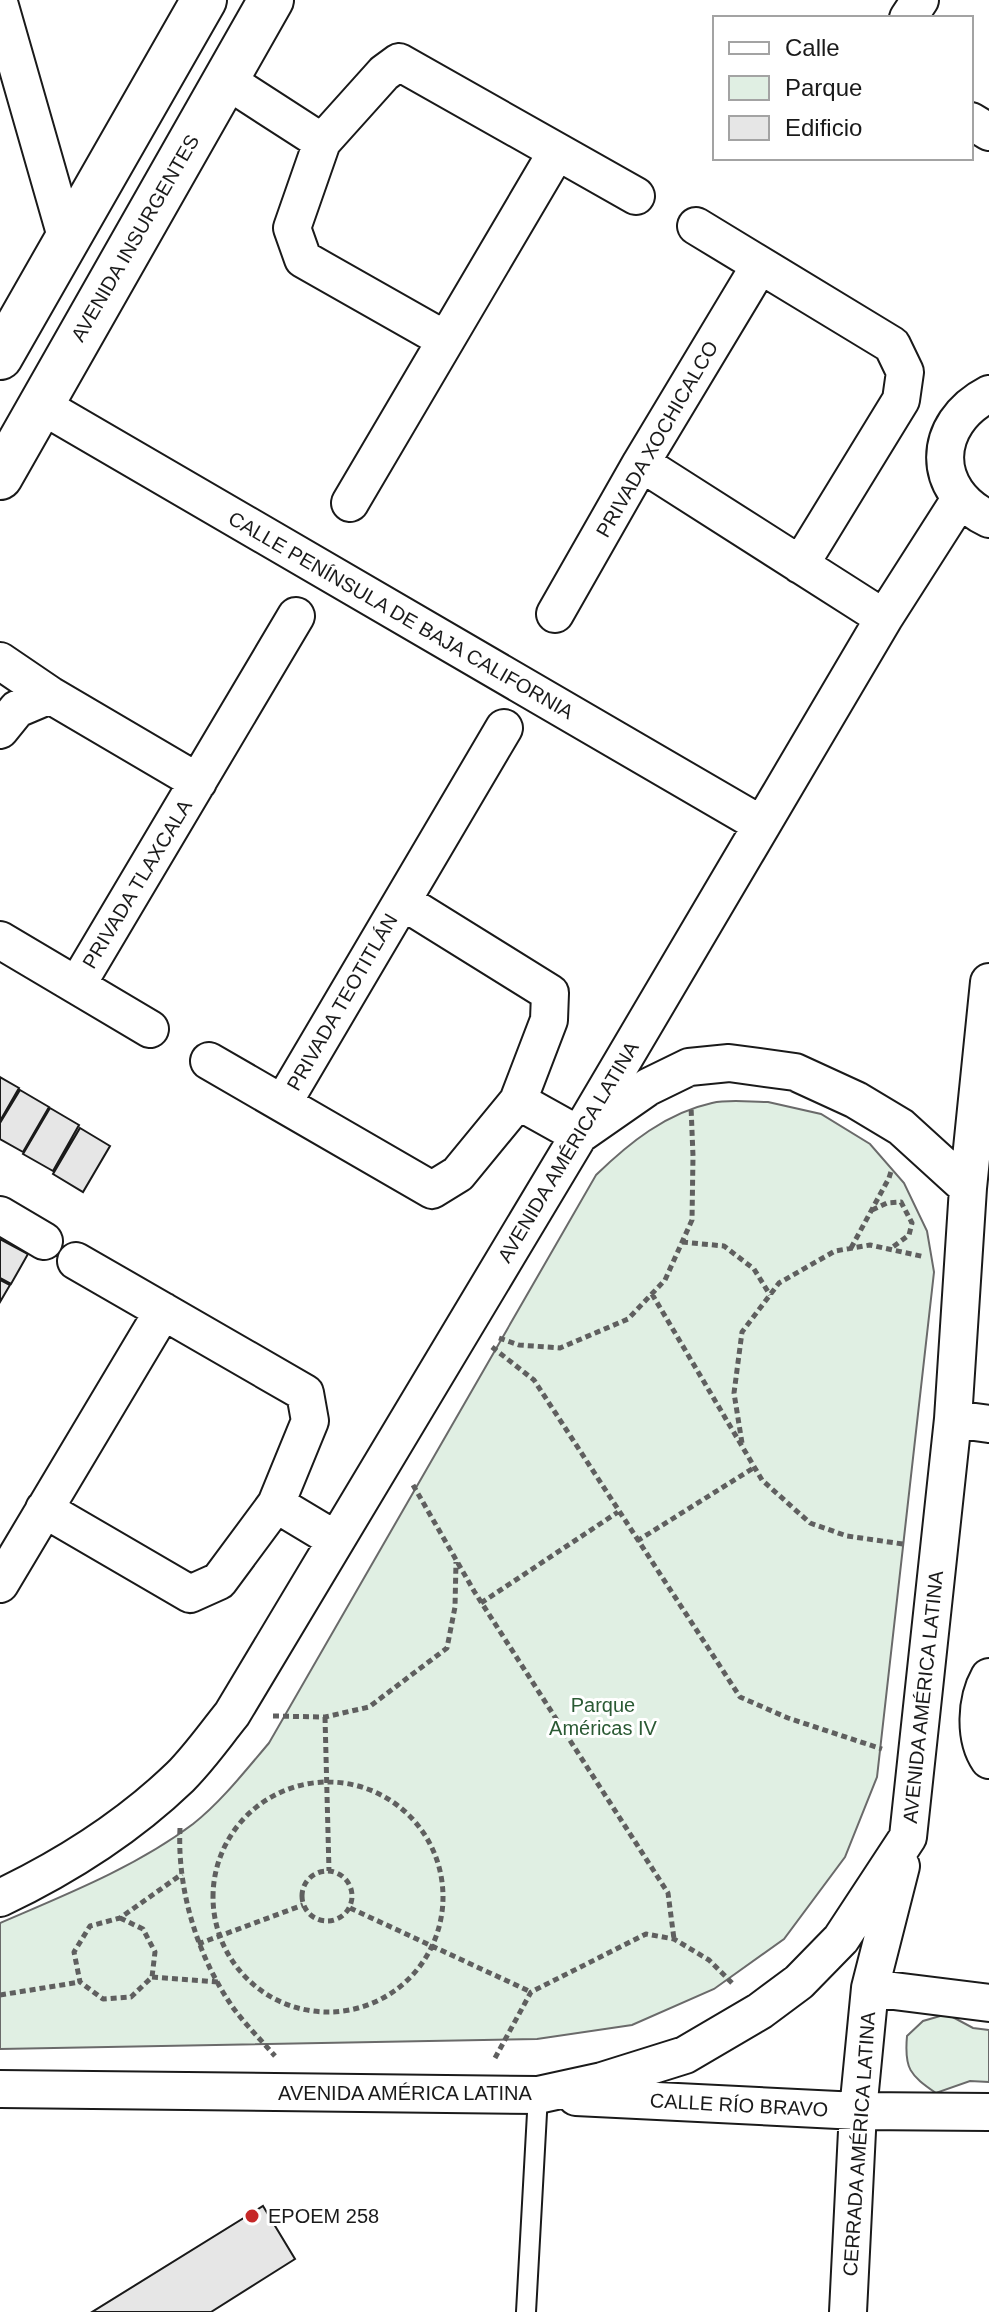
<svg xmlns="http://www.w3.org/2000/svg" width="989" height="2312" viewBox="0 0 989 2312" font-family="Helvetica,sans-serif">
<rect width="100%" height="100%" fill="#fff"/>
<path fill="#e0efe3" stroke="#6a6a6a" stroke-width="2" d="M768 1102 821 1114 870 1144 904 1183 927 1231 934 1272 877 1777 845 1857 784 1939 714 1989 632 2025 537 2039 0 2049V1923C65 1895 136 1867 193 1824 221 1802 246 1770 269 1743L596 1175C629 1143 666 1113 712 1103 729 1099 750 1102 768 1102Z
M947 2014 973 2028 989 2030V2082L970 2081 936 2093C910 2075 904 2069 907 2036L923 2021Z"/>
<path fill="#e6e6e6" stroke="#1a1a1a" stroke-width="2" d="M0 1077 19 1088 0 1121Z
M20 1090 49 1107 23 1152 0 1139V1123Z
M50 1108 79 1125 53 1171 23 1154Z
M80 1128 110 1146 83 1192 53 1174Z
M0 1239 28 1254 11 1284 0 1278Z
M0 1280 10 1285 0 1302Z
M263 2206 295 2259 211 2312H92Z"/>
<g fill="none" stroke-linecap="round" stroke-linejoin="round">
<g stroke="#1a1a1a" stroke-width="22">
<path id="lane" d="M526 2312 538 2095"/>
</g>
<g stroke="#1a1a1a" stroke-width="40">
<path id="street" d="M0 6 67 240
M908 18 920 0
M226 80 322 142
M971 121 989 132
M696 226 892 345 905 372 901 400 800 565
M444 339 303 259 292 228 322 142 384 73 399 62 636 196
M989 394C931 424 930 491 989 519
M39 404 762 825
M641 463 884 618
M350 503 556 153
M555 614 641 463 760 265
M0 661 50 695 198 782
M0 730 17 709 50 695
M0 940 150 1029
M77 985 296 616
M209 1061 432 1190 458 1174 518 1101 549 1020 550 993 402 901
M518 1101 579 1135 648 1087 689 1067 729 1063 795 1072 856 1100 901 1127 968 1188
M283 1103 504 728
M0 1215 44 1241
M953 1419 989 1424
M276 1504 336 1540
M44 1509 190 1594 219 1581 276 1504 310 1421 305 1393 76 1261
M0 1584 163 1311
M989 1677C976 1700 974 1738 989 1760
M0 1898C65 1867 128 1827 180 1777 199 1758 215 1735 232 1714L579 1135 884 618 960 499
M870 1988 989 2003
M0 2089 538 2095 602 2081 685 2055 760 2011 799 1982 841 1939 908 1837 953 1419 968 1188 989 982
M576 2097 858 2111 989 2112
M848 2312 858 2111 870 1988 901 1866"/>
</g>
<g stroke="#1a1a1a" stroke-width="48">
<path id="secondary" d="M0 357 204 0
M0 477 271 0"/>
</g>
<path stroke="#5f5f5f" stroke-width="5" stroke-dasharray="6 4" stroke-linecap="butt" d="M872 1210 887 1203 901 1202 912 1223 909 1235 890 1249
M682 1242 724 1246 754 1269 770 1295
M851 1248 889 1178 892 1168
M652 1294 762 1480 810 1523 847 1536 903 1544
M499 1338 519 1345 560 1348 628 1319 665 1280 692 1220 693 1156 691 1106
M492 1347 534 1380 740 1697 788 1718 882 1749
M742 1443 734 1393 742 1332 779 1283 835 1251 870 1245 925 1257
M413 1485 474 1591 668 1893 674 1939
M637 1541 755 1467
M481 1603 618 1512
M273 1716 325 1717 369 1707 447 1648 455 1607 456 1562
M325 1717 329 1871
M213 1897a115 115 0 1 1 230 0a115 115 0 1 1-230 0Z
M180 1828C177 1891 198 1958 234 2009 246 2025 261 2040 275 2056
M302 1896a25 25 0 1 1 50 0a25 25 0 1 1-50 0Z
M350 1908 531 1992
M120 1918 143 1929 155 1952 152 1977 131 1997 103 1999 80 1982 74 1952 90 1926 120 1918 182 1874
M198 1944 303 1905
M152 1977 219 1982
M0 1995 80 1982
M495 2058 531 1992 646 1934 674 1939 709 1960 732 1983"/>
<use href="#lane" stroke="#fff" stroke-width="18"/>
<use href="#street" stroke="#fff" stroke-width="36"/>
<use href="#secondary" stroke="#fff" stroke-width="44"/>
</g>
<circle fill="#c62828" stroke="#fff" stroke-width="3" cx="252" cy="2216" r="8"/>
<g text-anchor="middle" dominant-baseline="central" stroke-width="6" stroke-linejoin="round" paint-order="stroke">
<g font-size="20" fill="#1a1a1a" stroke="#fff">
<text transform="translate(135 238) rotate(-60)">AVENIDA INSURGENTES</text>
<text transform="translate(657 439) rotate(-60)">PRIVADA XOCHICALCO</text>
<text transform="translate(401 615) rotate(30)">CALLE PENÍNSULA DE BAJA CALIFORNIA</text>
<text transform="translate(137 884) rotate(-59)">PRIVADA TLAXCALA</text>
<text transform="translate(342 1002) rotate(-60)">PRIVADA TEOTITLÁN</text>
<text transform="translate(568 1152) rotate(-59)">AVENIDA AMÉRICA LATINA</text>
<text transform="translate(923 1697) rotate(-84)">AVENIDA AMÉRICA LATINA</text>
<text x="405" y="2093">AVENIDA AMÉRICA LATINA</text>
<text transform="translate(739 2105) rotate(3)">CALLE RÍO BRAVO</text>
<text transform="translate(859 2144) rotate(-86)">CERRADA AMÉRICA LATINA</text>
</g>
<g font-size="20" fill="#2b5a34" stroke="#fff">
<text x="603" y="1705">Parque<tspan x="603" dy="23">Américas IV</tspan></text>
</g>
<g font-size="20" fill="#1a1a1a" stroke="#fff" text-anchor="start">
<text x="268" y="2216">EPOEM 258</text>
</g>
</g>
<rect x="713" y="16" width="260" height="144" fill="#ffffff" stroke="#a3a3a3" stroke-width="2"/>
<rect x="729" y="42" width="40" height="12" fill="#ffffff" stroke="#a3a3a3" stroke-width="2"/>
<text x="785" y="56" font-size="24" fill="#1a1a1a">Calle</text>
<rect x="729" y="76" width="40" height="24" fill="#e0efe3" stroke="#a3a3a3" stroke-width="2"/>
<text x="785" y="96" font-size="24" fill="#1a1a1a">Parque</text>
<rect x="729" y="116" width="40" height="24" fill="#e6e6e6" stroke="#a3a3a3" stroke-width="2"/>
<text x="785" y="136" font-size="24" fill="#1a1a1a">Edificio</text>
</svg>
